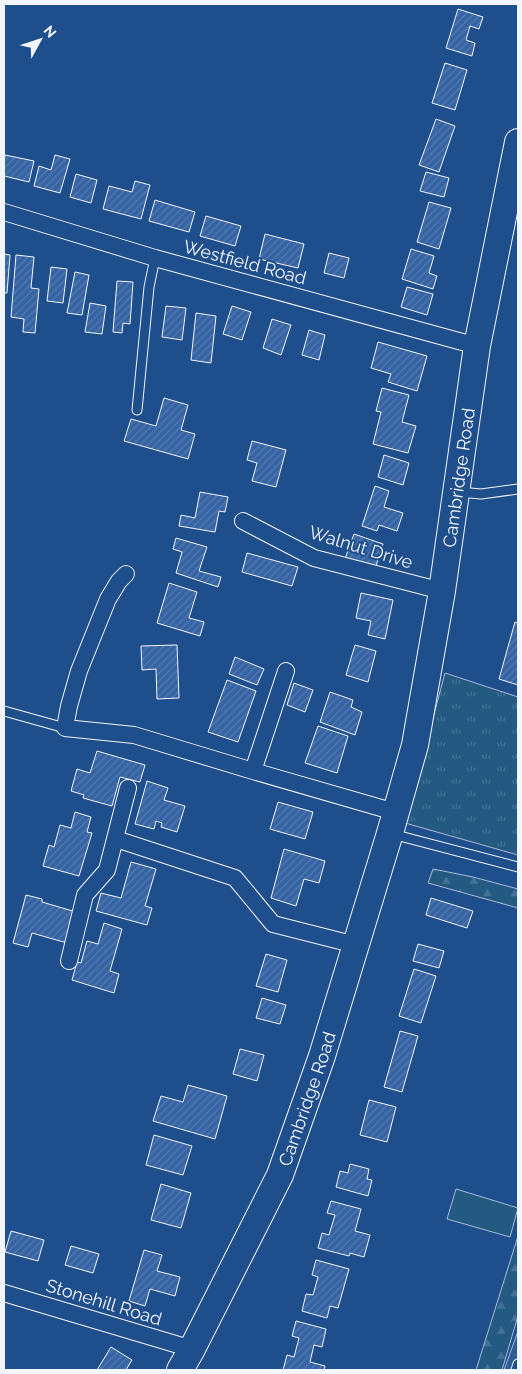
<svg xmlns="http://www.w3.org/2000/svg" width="522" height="1374" viewBox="0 0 522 1374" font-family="Raleway,sans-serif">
<defs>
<pattern id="grass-tufts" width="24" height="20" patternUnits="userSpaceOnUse" patternTransform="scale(1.25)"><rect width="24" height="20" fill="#245a82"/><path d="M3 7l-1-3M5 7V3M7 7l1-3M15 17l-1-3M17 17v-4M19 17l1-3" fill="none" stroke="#447295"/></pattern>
<pattern id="forest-firs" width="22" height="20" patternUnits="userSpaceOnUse" patternTransform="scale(1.25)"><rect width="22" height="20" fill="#245a82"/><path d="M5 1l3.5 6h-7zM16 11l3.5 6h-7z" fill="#447295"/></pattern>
<pattern id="building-hatch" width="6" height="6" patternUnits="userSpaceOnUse" patternTransform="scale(1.25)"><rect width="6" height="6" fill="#3563a3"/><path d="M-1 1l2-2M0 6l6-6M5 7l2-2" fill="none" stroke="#537ab1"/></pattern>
</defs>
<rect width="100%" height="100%" fill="#1f4e8c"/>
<path fill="url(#grass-tufts)" stroke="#a8bbd7" d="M445 673 518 697V855L405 823Z"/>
<path fill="url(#forest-firs)" stroke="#a8bbd7" d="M433 869 473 877 518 889V908L428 883Z
M518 1236V1316L502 1370H476Z"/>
<path fill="#245a82" stroke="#a8bbd7" d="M456 1189 518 1208 510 1237 447 1219Z"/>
<path fill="#305b95" stroke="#a8bbd7" d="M518 1331V1370H504Z"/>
<path fill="url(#building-hatch)" stroke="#f2f6ff" d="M458 9 483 17 479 29 470 26 466 40 475 43 472 56 446 48Z
M445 63 467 70 455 110 432 103Z
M436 119 455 126 439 172 419 165Z
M5 155 34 161 29 182 4 176V161Z
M55 155 70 159 60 193 34 186 39 166 51 170Z
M426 172 449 178 444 197 420 191Z
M76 174 97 180 91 203 70 197Z
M135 181 150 185 141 219 103 209 109 186 132 192Z
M155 200 195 212 189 232 149 221Z
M429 202 451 208 439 249 417 242Z
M206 216 241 226 235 246 200 236Z
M265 234 304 244 298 268 259 259Z
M411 249 434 256 429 273 437 276 433 289 402 279Z
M329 253 349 258 344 278 324 273Z
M4 254 10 255 7 293H4Z
M16 255 34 257 31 288 39 289 35 333 23 332 24 319 11 317Z
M51 267 67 269 63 303 47 301Z
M75 272 89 275 82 315 67 313Z
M117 281 133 282 130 324 123 323 122 333 113 332Z
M407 287 433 294 427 315 401 307Z
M90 303 106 306 102 334 85 332Z
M166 306 186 308 182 340 162 337Z
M232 306 251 312 242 340 223 334Z
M196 313 216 316 211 363 191 360Z
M272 319 291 325 281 355 263 348Z
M309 330 325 335 319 360 302 355Z
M378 342 427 356 417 391 388 382 391 374 371 368Z
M382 388 409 395 402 422 416 426 408 453 373 444 381 412 376 411Z
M164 398 188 405 181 430 195 434 188 459 124 441 131 419 156 426Z
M252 441 286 450 276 487 252 481 257 463 247 460Z
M384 455 409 463 403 485 378 477Z
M375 486 389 491 384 507 403 513 397 531 379 525 377 531 362 526Z
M200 492 228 497 225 512 219 511 215 532 179 526 181 515 195 518Z
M354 534 383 544 375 569 345 559Z
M176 538 207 547 199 571 221 577 218 587 176 573 182 552 173 549Z
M247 553 298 567 292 586 242 572Z
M169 583 197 592 189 618 204 622 200 636 157 623Z
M361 593 393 600 385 639 368 635 371 621 356 618Z
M515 622 518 623V685L499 679Z
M177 645 179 698 157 699 156 669 142 670 141 646Z
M355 645 376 651 368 682 346 675Z
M235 657 264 669 257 685 229 674Z
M227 680 256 691 238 742 208 732Z
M294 683 313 690 305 712 287 705Z
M330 692 353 700 351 707 362 712 355 735 320 722Z
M318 726 348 736 337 773 305 763Z
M97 751 145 765 140 782 120 777 112 806 83 798 84 795 71 791 77 769 90 773Z
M147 781 168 788 164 800 185 806 177 832 161 827 162 823 156 821 154 829 135 824Z
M278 802 313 812 305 839 270 829Z
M75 812 91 817 87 832 92 833 79 876 43 866 49 845 54 847 60 825 71 828Z
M284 849 325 861 319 883 304 879 296 906 271 898Z
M131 862 156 869 145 906 152 908 147 925 96 911 101 893 121 898Z
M26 895 42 899V902L76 912 67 943 32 933 28 947 13 943Z
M431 898 473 911 467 928 426 915Z
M104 923 122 929 110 971 119 974 114 993 72 980 77 962 81 963 87 941 98 944Z
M418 944 444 951 439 968 413 961Z
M266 954 287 960 278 992 256 986Z
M414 969 436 976 421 1023 399 1016Z
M262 998 286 1005 280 1024 256 1018Z
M400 1031 418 1036 402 1092 384 1087Z
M240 1049 264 1055 257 1081 233 1074Z
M188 1085 227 1096 215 1139 153 1121 161 1096 183 1102Z
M369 1100 396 1107 387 1142 360 1135Z
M154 1135 192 1146 183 1175 146 1165Z
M350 1164 369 1169 367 1179 372 1180 368 1196 336 1187 340 1171 348 1173Z
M161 1184 191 1193 181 1228 151 1220Z
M331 1201 361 1209 355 1231 370 1235 364 1257 350 1253 349 1256 318 1248 322 1233 329 1235 335 1215 327 1213Z
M11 1231 44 1240 38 1261 5 1252Z
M71 1246 99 1254 93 1273 65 1265Z
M144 1250 162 1255 157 1271 180 1277 175 1296 150 1289 145 1306 129 1301Z
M316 1260 349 1269 338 1308 330 1306 327 1318 302 1311 306 1294 313 1295 318 1277 312 1275Z
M296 1321 326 1329 322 1347 314 1345 310 1362 325 1366 324 1370H283L287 1355 294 1357 299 1338 292 1336Z
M111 1347 132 1360 126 1370H97Z"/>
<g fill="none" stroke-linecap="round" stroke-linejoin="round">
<g stroke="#f2f6ff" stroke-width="11">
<path id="lane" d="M137 410 149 287 155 258
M459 492 481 494 518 489
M4 711 65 728
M392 834 518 867
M516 1370 518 1364"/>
</g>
<g stroke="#f2f6ff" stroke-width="18">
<path id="street" d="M4 212 155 258 477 346
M243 521 314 558 442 591
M126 574 119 581 108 599 79 671 69 706 65 728 134 735 253 771 395 812
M253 771 286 671
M116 839 235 878 273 924 356 945
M69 961 85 895 107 870 128 788
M4 1293 192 1349"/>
</g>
<g stroke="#f2f6ff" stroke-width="28">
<g id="primary">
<path id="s1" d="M180 1370 192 1349 280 1175 322 1056 390 833 415 745 442 591 477 346 518 142"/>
</g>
</g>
<use href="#lane" stroke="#1f4e8c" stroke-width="9"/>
<use href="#street" stroke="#1f4e8c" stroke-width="16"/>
<use href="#primary" stroke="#1f4e8c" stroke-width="26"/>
</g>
<g text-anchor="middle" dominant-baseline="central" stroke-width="4" stroke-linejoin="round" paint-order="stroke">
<g font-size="18" fill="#f2f6ff" stroke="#1f4e8c">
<text transform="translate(245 262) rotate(15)">Westfield Road</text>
<text stroke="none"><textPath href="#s1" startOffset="941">Cambridge Road</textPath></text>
<text transform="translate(361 547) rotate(17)">Walnut Drive</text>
<text stroke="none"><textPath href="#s1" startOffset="300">Cambridge Road</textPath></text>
<text transform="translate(104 1302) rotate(17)">Stonehill Road</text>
</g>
</g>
<rect width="522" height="1374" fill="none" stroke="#f2f6ff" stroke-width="10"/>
<g transform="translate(40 40) rotate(50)" stroke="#1f4e8c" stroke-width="4" paint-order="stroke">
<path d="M0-4L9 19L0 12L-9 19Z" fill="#f2f6ff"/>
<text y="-8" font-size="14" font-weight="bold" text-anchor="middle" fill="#f2f6ff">N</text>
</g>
</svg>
